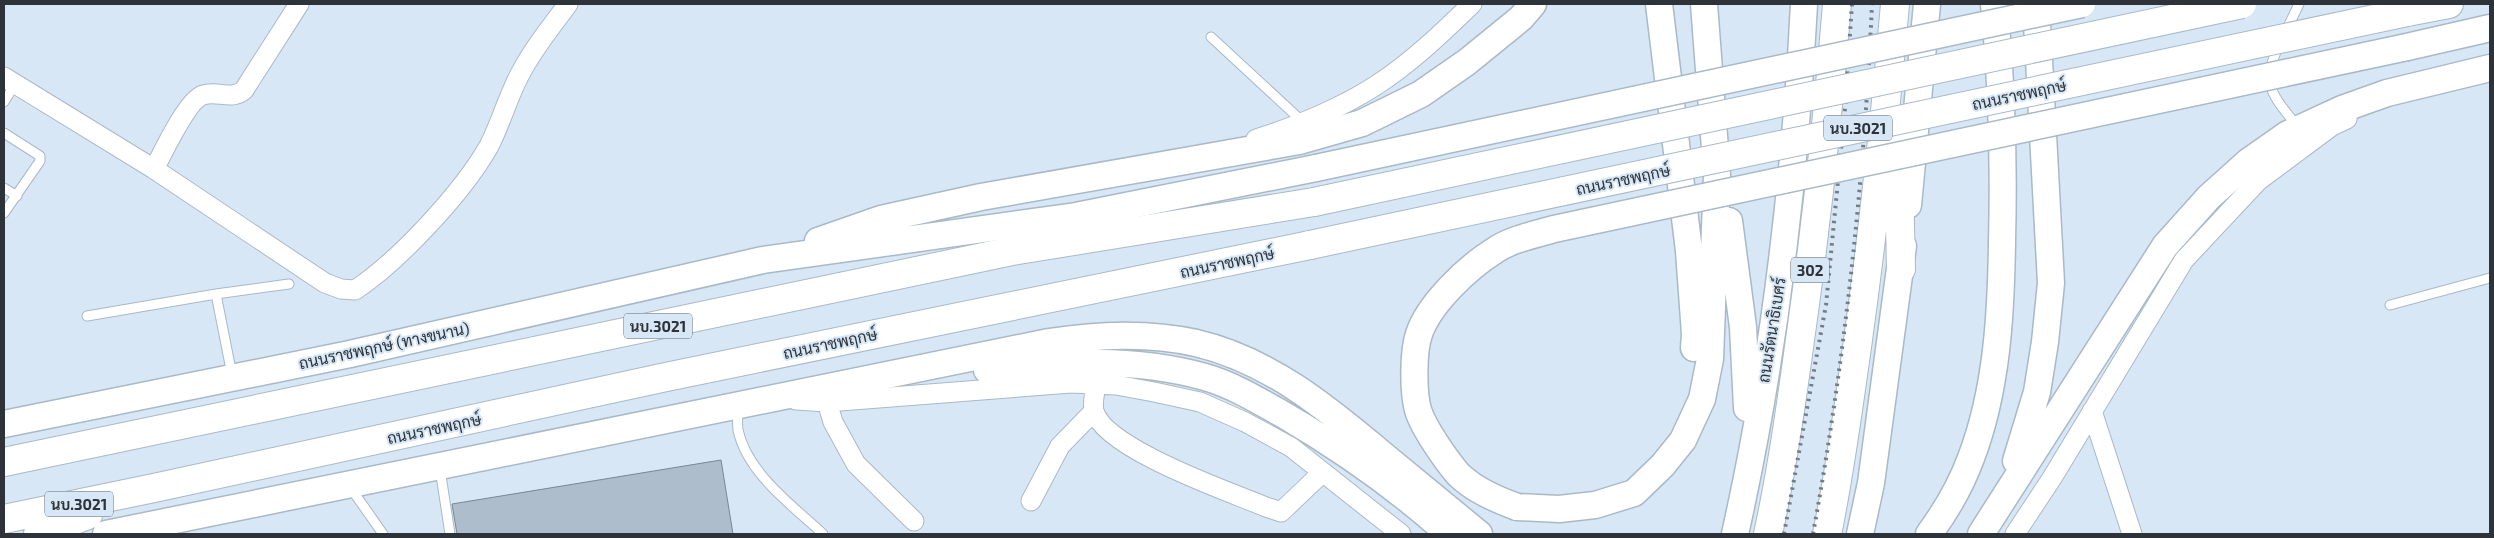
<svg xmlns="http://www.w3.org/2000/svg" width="2494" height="538" viewBox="0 0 2494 538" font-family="'Exo 2',Sarabun,sans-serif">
<rect width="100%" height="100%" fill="#d7e7f6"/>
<path fill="#adbdcb" stroke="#788794" d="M721 460 733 534H457L452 504Z"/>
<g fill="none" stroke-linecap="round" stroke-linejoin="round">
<g stroke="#a9b9c7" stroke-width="11">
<path id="service" d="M2285 33 2299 4
M1211 37 1304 123
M2279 45C2260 85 2272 94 2297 126
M4 102 15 84
M4 133 40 156V161L4 213
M4 188 17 196
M2390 305 2490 278
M87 316 216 294
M232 375 216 294 289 284
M738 407C738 414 737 423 738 430 747 473 793 506 823 534
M440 469 450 534
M350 487 383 534"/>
</g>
<g stroke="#a9b9c7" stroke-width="21">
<path id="minor" d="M4 77 154 169 325 283 341 289 355 290C399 261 463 192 489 146 501 123 507 99 519 76 532 50 551 27 568 4
M1256 139C1295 127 1341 108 1375 86 1411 63 1442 33 1472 4
M154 169C163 153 187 100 203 95 218 90 231 101 244 90L299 4
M1096 384C1095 392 1092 404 1094 411 1105 449 1230 492 1266 507L1281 512 1323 472
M796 400 827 402 1071 383 1116 385 1154 392 1200 402 1245 422 1291 447 1401 534
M827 402 833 422 856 464 914 521
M2092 411 2132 534
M1031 501 1060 446 1094 411
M2015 534 2052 478 2184 260 2258 181 2332 126 2347 119"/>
</g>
<g stroke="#a9b9c7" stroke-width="29">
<path id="secondary" d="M1659 4 1689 251 1695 334 1694 348
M2407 47 2490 28
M1908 205 1927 4
M1729 221 1743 327 1747 408
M818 241 881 219 981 197 1299 141 1362 123 1421 94 1467 62 1521 18 1533 4
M987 370C1059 362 1134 357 1205 377 1233 385 1259 401 1284 415 1342 449 1399 489 1449 534
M4 424 350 354 763 260 1076 216 1316 168
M2016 461 2037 392 2045 342 2051 283 2036 4
M1517 507 1559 509 1595 505 1634 493 1663 465 1683 440 1702 399 1710 359 1717 175 1704 4
M106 534 1049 342C1098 335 1147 332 1196 343 1269 360 1327 408 1383 455 1415 481 1447 508 1479 534
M1735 534C1774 360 1795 182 1804 4
M1860 534 1871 483 1903 246
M1929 534C1946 511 1961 485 1971 458 1997 390 2001 314 2002 242 2004 162 2002 83 1994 4
M1981 534 2165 246 2209 197 2248 162 2288 134 2342 109 2387 93 2490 68"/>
</g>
<g stroke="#a9b9c7" stroke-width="30">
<path id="primary" d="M2407 12 2449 4
M1898 138 1901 269
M4 462 1012 251 1314 202
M4 519 154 488 666 377 1310 245
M38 534 88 515
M1768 534C1782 470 1791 405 1800 340 1816 228 1828 116 1837 4
M1827 534C1840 472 1848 410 1857 347 1873 233 1885 119 1895 4"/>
</g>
<use href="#service" stroke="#fff" stroke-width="9"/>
<use href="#minor" stroke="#fff" stroke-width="19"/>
<use href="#secondary" stroke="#fff" stroke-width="26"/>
<use href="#primary" stroke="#fff" stroke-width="28"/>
<path stroke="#737d87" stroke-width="4" stroke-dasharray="2.5 5" stroke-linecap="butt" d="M1784 534 1826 305 1845 108 1852 4
M1813 534C1845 359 1864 181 1872 4"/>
<g stroke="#a9b9c7" stroke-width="29" stroke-linecap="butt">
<path id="secondary-bridge" d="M1316 168 2082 4
M1517 507C1496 499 1474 490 1458 474 1446 460 1423 427 1418 410 1413 392 1413 351 1419 334 1429 304 1467 268 1494 251 1511 239 1534 235 1554 229L2407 47"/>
</g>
<g stroke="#a9b9c7" stroke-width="30" stroke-linecap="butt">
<path id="primary-bridge" d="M1314 202 2242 4
M1310 245 2407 12"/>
</g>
<use href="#secondary-bridge" stroke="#fff" stroke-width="26"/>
<use href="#primary-bridge" stroke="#fff" stroke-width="28"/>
</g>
<g text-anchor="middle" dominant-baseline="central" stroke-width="4" stroke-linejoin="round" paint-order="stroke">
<g fill="#d7e7f6" stroke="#606972" stroke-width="1">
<rect x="1824" y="115.5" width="68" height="25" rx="4"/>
<rect x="1791" y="257.5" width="38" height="25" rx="4"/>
<rect x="624" y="313.5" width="68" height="25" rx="4"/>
<rect x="45" y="491.5" width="68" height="25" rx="4"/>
</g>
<g font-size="15" font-weight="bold" fill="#2d3339">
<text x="1858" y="128">นบ.3021</text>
<text x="1810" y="270">302</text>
<text x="658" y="326">นบ.3021</text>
<text x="79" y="504">นบ.3021</text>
</g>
<g font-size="16" fill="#2d3339" stroke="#d7e7f6">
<text transform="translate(2019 94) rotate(-12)">ถนนราชพฤกษ์</text>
<text transform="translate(1623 179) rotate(-12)">ถนนราชพฤกษ์</text>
<text transform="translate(1227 262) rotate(-12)">ถนนราชพฤกษ์</text>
<text transform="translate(1771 330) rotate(-81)">ถนนรัตนาธิเบศร์</text>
<text transform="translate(830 343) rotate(-12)">ถนนราชพฤกษ์</text>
<text transform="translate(384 345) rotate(-12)">ถนนราชพฤกษ์ (ทางขนาน)</text>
<text transform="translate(434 428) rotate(-12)">ถนนราชพฤกษ์</text>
</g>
</g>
<rect width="2494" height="538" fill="none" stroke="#2d3339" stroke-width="10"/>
</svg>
